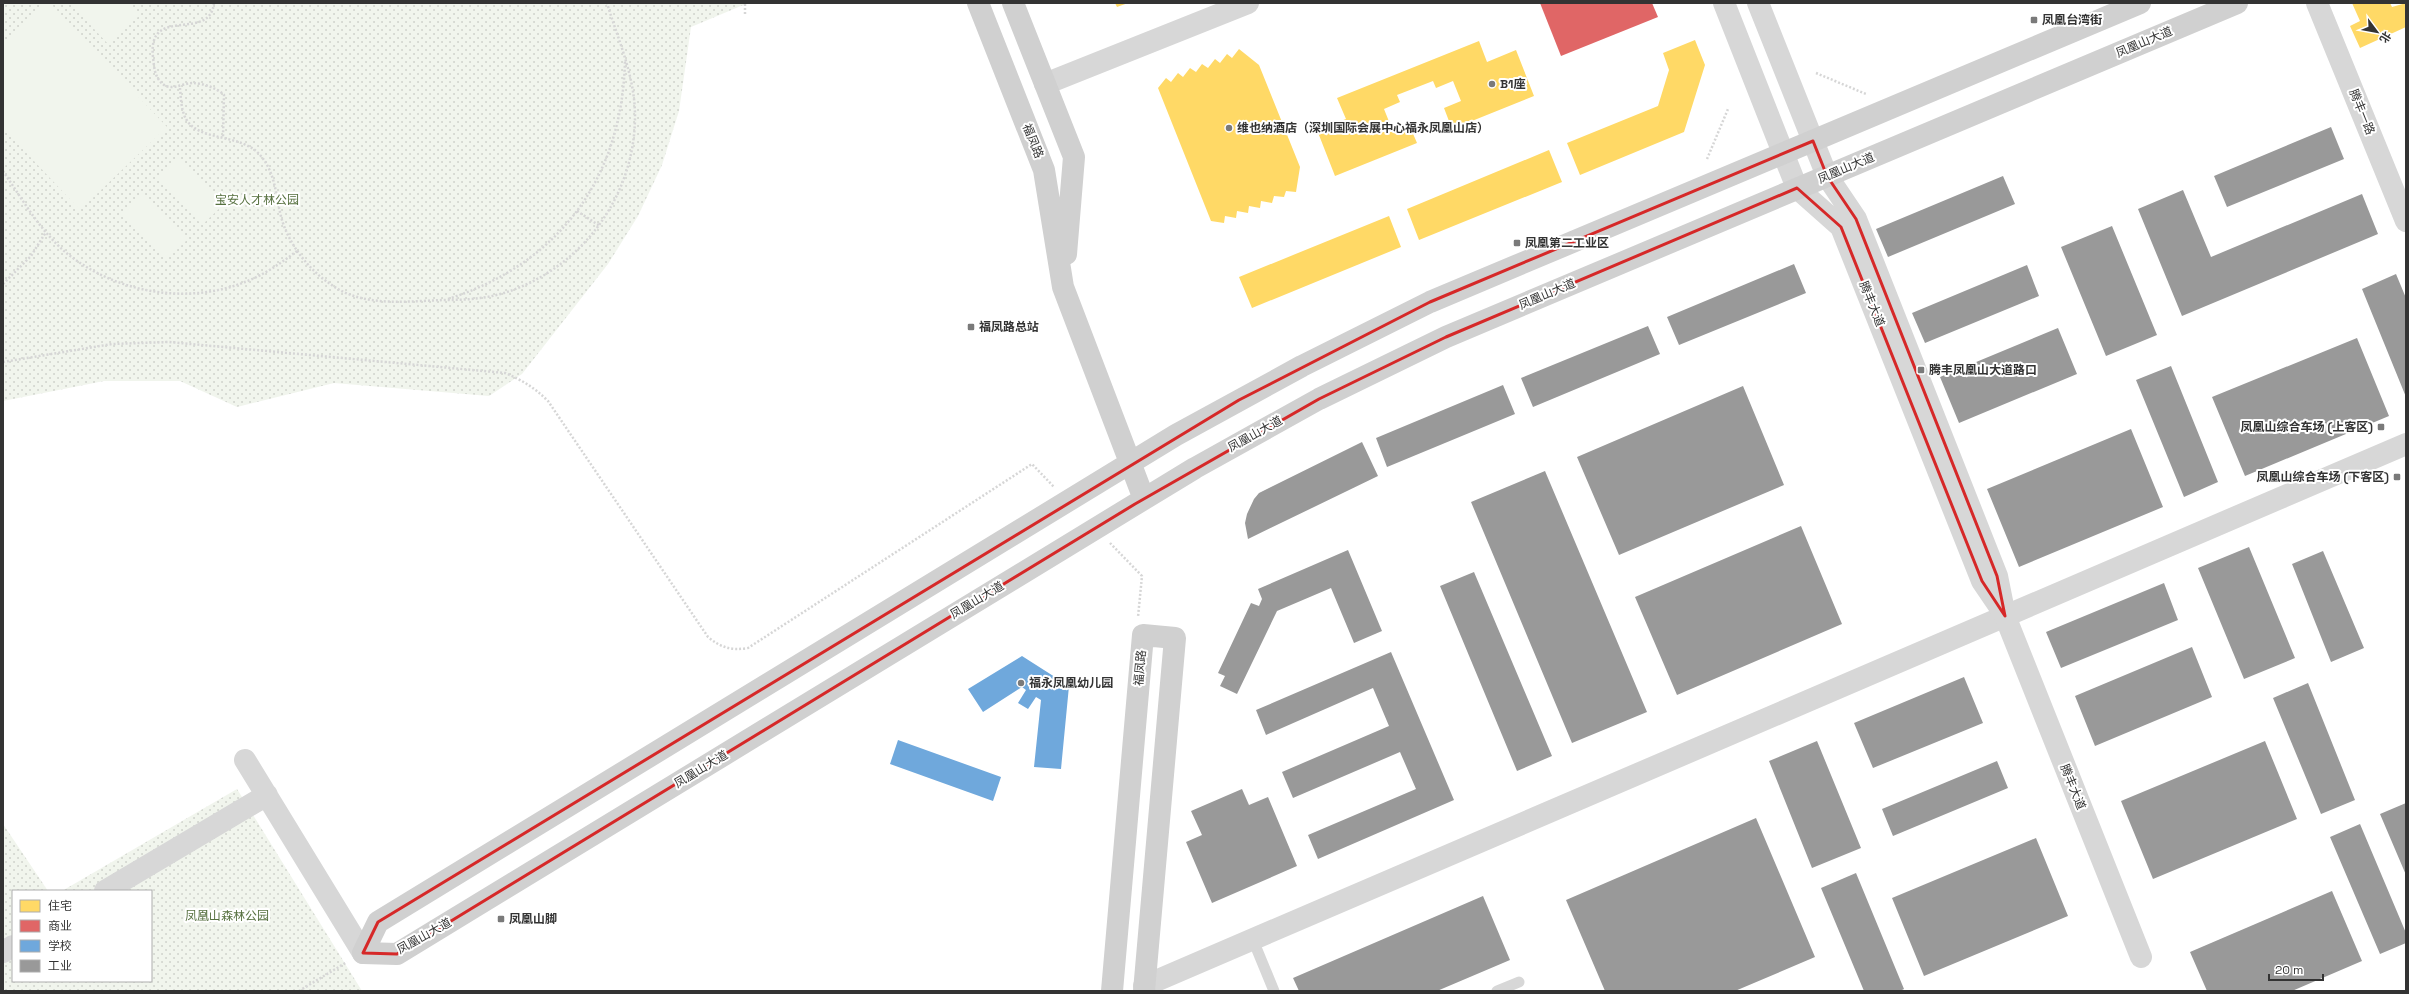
<svg xmlns="http://www.w3.org/2000/svg" width="2409" height="994" viewBox="0 0 2409 994" font-family="'Space Grotesk','Noto Sans SC',sans-serif">
<defs>
<pattern id="park-dots" width="8" height="8" patternUnits="userSpaceOnUse"><rect width="8" height="8" fill="#f1f5ed"/><path d="M2 2h.1M6 6h.1" fill="none" stroke="#cfd2cc" stroke-width="1.8" stroke-linecap="round"/></pattern>
</defs>
<rect width="100%" height="100%" fill="#fff"/>
<path fill="url(#park-dots)" d="M3 3H748L691 27 679 111 662 165 638 216 608 264 522 374 489 396 334 383 237 407 180 381H104L3 401Z
M237 789 362 991H3V824L48 891H13V981H151V891H62Z"/>
<path fill="#f1f5ed" d="M45 3H50L167 127 80 210 3 128V43Z
M70 3H127L139 16 108 44Z
M179 157 224 204 202 225 158 178Z
M143 193 187 240 166 260 121 214Z"/>
<path fill="#ffd966" d="M1115 3H1128L1117 7Z
M2352 3H2390L2392 7 2406 3V27L2360 48 2350 26 2360 21Z
M1695 40 1705 65 1684 132 1580 175 1567 143 1658 106 1669 70 1663 53Z
M1479 41 1487 62 1516 50 1534 96 1452 129 1444 108 1461 101 1453 81 1436 88 1433 81 1397 95 1400 102 1384 109 1392 129 1408 122 1417 143 1335 176 1317 130 1346 119 1337 98Z
M1239 49 1259 65 1300 167 1296 192 1286 191 1284 197 1274 196 1272 203 1261 201 1260 208 1249 206 1248 213 1237 211 1236 218 1225 216 1224 223 1211 221 1158 88 1166 78 1171 82 1178 73 1183 77 1190 68 1196 72 1202 64 1208 68 1215 59 1220 63 1227 54 1232 58Z
M1549 150 1562 182 1419 240 1407 209Z
M1389 216 1401 247 1252 308 1239 277Z"/>
<path fill="#e06666" d="M1540 3H1652L1658 17 1561 56Z"/>
<path fill="#6fa8dc" d="M1022 656 1069 686 1061 769 1034 767 1041 700 1036 697 1028 709 1018 703 1026 690 1022 687 983 712 968 689Z
M898 740 1001 777 993 801 890 764Z"/>
<path fill="#999" d="M2331 127 2344 159 2227 207 2214 176Z
M2003 176 2015 204 1888 257 1876 229Z
M2183 190 2211 257 2362 194 2378 234 2182 316 2138 209Z
M2112 226 2157 335 2106 356 2061 247Z
M1794 264 1806 293 1679 345 1667 317Z
M2027 265 2039 296 1925 343 1912 313Z
M2396 274 2406 298V397L2362 289Z
M1648 326 1660 354 1533 407 1521 378Z
M2058 328 2077 374 1959 423 1940 377Z
M2357 338 2389 416 2245 476 2212 397Z
M2171 366 2218 482 2184 497 2136 380Z
M1503 385 1515 414 1387 467 1376 438Z
M1743 386 1784 485 1619 555 1577 457Z
M2131 429 2163 507 2019 567 1987 489Z
M1362 442 1378 476 1248 539 1245 523 1247 514 1254 499 1259 493Z
M1545 471 1647 712 1572 743 1471 502Z
M1801 526 1842 624 1677 695 1635 597Z
M2249 547 2295 658 2244 679 2198 568Z
M1348 550 1382 631 1354 643 1331 588 1277 611 1237 694 1220 686 1225 676 1218 673 1251 603 1259 606 1262 599 1258 589Z
M2323 551 2364 648 2331 662 2292 564Z
M1474 572 1552 756 1517 771 1440 586Z
M2164 583 2178 620 2061 668 2046 632Z
M2192 647 2212 697 2095 746 2075 696Z
M1391 652 1454 800 1318 859 1308 835 1416 789 1400 752 1293 798 1282 772 1389 726 1373 688 1266 735 1256 710Z
M1964 677 1983 723 1873 768 1854 723Z
M2308 683 2355 800 2321 814 2273 698Z
M1817 741 1861 848 1812 868 1769 761Z
M2265 741 2297 819 2153 879 2121 801Z
M1997 761 2008 788 1893 836 1882 809Z
M1242 789 1249 805 1268 797 1297 866 1212 903 1186 842 1202 835 1191 811Z
M2406 803V875L2380 814Z
M1756 818 1815 957 1735 991H1605L1566 900Z
M2360 824 2406 933V943L2380 954 2330 837Z
M2036 838 2068 916 1924 976 1892 898Z
M1856 873 1904 989 1900 991H1864L1821 888Z
M2332 891 2362 961 2292 991H2207L2190 952Z
M1483 896 1510 960 1437 991H1299L1293 978Z"/>
<g fill="none" stroke-linecap="round" stroke-linejoin="round">
<path stroke="#d6d6d6" stroke-width="2.5" stroke-dasharray="2 2" stroke-linecap="butt" d="M214 3C210 43 147 4 153 57 154 65 154 73 159 80 169 94 181 83 193 83 202 83 217 88 224 95L223 137
M745 14V3
M1816 73 1866 94
M180 88C181 98 181 110 186 119 199 142 241 133 260 155 278 175 275 202 284 226 294 252 314 275 338 289 369 307 410 301 444 300 464 300 484 299 504 293 581 269 635 197 635 116 635 76 618 40 607 3
M1707 159 1728 109
M3 171C23 200 41 233 69 255 118 293 187 305 245 282 264 275 281 263 297 251
M577 211 600 226
M3 284 31 256 46 232
M448 299C560 263 622 178 625 61
M3 362 112 344 169 342 505 373C522 380 535 388 548 401L708 637C720 647 731 651 748 648L1032 464 1054 487
M1110 543 1142 576 1138 617
M299 991 347 962"/>
<path stroke="#d7d7d7" stroke-width="11" d="M1253 940 1274 991
M1497 991 1519 982"/>
<path stroke="#d7d7d7" stroke-width="22" d="M2317 3 2406 221
M1045 84 1248 3
M245 760 363 953
M105 891 267 795
M3 952 13 946
M1144 986 2406 444"/>
<path stroke="#d7d7d7" stroke-width="22" d="M1724 3 1797 188 1841 227 1982 581 1999 606
M1758 3 1827 176 1856 219 1997 576 2005 616 2141 957"/>
<path stroke="#d0d0d0" stroke-width="22" d="M978 3 1044 170 1063 287 1144 499
M1013 3 1074 157 1066 254
M2140 3 1430 302 1302 366 1176 435 378 922 363 953 397 954 1195 468 1319 399 1446 337 2237 3
M1112 991 1143 635 1175 638 1144 991"/>
</g>
<path fill="none" stroke="#d62828" stroke-width="3" stroke-linejoin="round" d="M1813 141 1827 176 1856 219 1997 576 2005 616 1982 581 1841 227 1797 188 1446 337 1319 399 1135 504 397 954 363 953 378 922 1239 400 1430 302Z"/>
<g fill="#7a7a7a" stroke="#fff" stroke-width="1.5">
<rect x="2030" y="16" width="8" height="8" rx="2"/>
<circle cx="1492" cy="84" r="4"/>
<circle cx="1229" cy="128" r="4"/>
<rect x="1513" y="239" width="8" height="8" rx="2"/>
<rect x="967" y="323" width="8" height="8" rx="2"/>
<rect x="1917" y="366" width="8" height="8" rx="2"/>
<rect x="2377" y="423" width="8" height="8" rx="2"/>
<rect x="2393" y="473" width="8" height="8" rx="2"/>
<circle cx="1021" cy="683" r="4"/>
<rect x="497" y="915" width="8" height="8" rx="2"/>
</g>
<g text-anchor="middle" dominant-baseline="central" stroke-width="4" stroke-linejoin="round" paint-order="stroke">
<g font-size="12" font-weight="bold" fill="#333" stroke="#fff" text-anchor="start">
<text x="2042" y="20">凤凰台湾街</text>
<text x="1500" y="84">B1座</text>
<text x="1237" y="128">维也纳酒店（深圳国际会展中心福永凤凰山店）</text>
<text x="1525" y="243">凤凰第二工业区</text>
<text x="979" y="327">福凤路总站</text>
<text x="1929" y="370">腾丰凤凰山大道路口</text>
<text x="2373" y="427" text-anchor="end">凤凰山综合车场 (上客区)</text>
<text x="2389" y="477" text-anchor="end">凤凰山综合车场 (下客区)</text>
<text x="1029" y="683">福永凤凰幼儿园</text>
<text x="509" y="919">凤凰山脚</text>
</g>
<g font-size="12" fill="#333" stroke="#fff">
<text transform="translate(2144 42) rotate(-23)">凤凰山大道</text>
<text transform="translate(2362 112) rotate(68)">腾丰一路</text>
<text transform="translate(1033 141) rotate(68)">福凤路</text>
<text transform="translate(1846 168) rotate(-23)">凤凰山大道</text>
<text transform="translate(1547 294) rotate(-23)">凤凰山大道</text>
<text transform="translate(1872 304) rotate(68)">腾丰大道</text>
<text transform="translate(1255 434) rotate(-29)">凤凰山大道</text>
<text transform="translate(977 600) rotate(-31)">凤凰山大道</text>
<text transform="translate(1140 668) rotate(-85)">福凤路</text>
<text transform="translate(701 769) rotate(-31)">凤凰山大道</text>
<text transform="translate(2073 787) rotate(68)">腾丰大道</text>
<text transform="translate(424 936) rotate(-29)">凤凰山大道</text>
</g>
<g font-size="12" fill="#56703f" stroke="#fff">
<text x="257" y="200">宝安人才林公园</text>
<text x="227" y="916">凤凰山森林公园</text>
</g>
</g>
<rect width="2409" height="994" fill="none" stroke="#333333" stroke-width="8"/>
<rect x="12" y="890" width="140" height="92" fill="#ffffff" stroke="#adadad"/>
<rect x="20" y="900" width="20" height="12" fill="#ffd966" stroke="#adadad"/>
<text x="48" y="910" font-size="12" fill="#333333">住宅</text>
<rect x="20" y="920" width="20" height="12" fill="#e06666" stroke="#adadad"/>
<text x="48" y="930" font-size="12" fill="#333333">商业</text>
<rect x="20" y="940" width="20" height="12" fill="#6fa8dc" stroke="#adadad"/>
<text x="48" y="950" font-size="12" fill="#333333">学校</text>
<rect x="20" y="960" width="20" height="12" fill="#999999" stroke="#adadad"/>
<text x="48" y="970" font-size="12" fill="#333333">工业</text>
<g transform="translate(2377 32) rotate(122)" stroke="#ffffff" stroke-width="3" paint-order="stroke">
<path d="M0-3L7 15L0 10L-7 15Z" fill="#333333"/>
<text y="-6" font-size="11" font-weight="bold" text-anchor="middle" fill="#333333">北</text>
</g>
<path d="M2269 974v6h54v-6" fill="none" stroke="#333333" stroke-width="2"/>
<text x="2275" y="974" font-size="12" fill="#333333" stroke="#ffffff" stroke-width="3" paint-order="stroke">20 m</text>
</svg>
